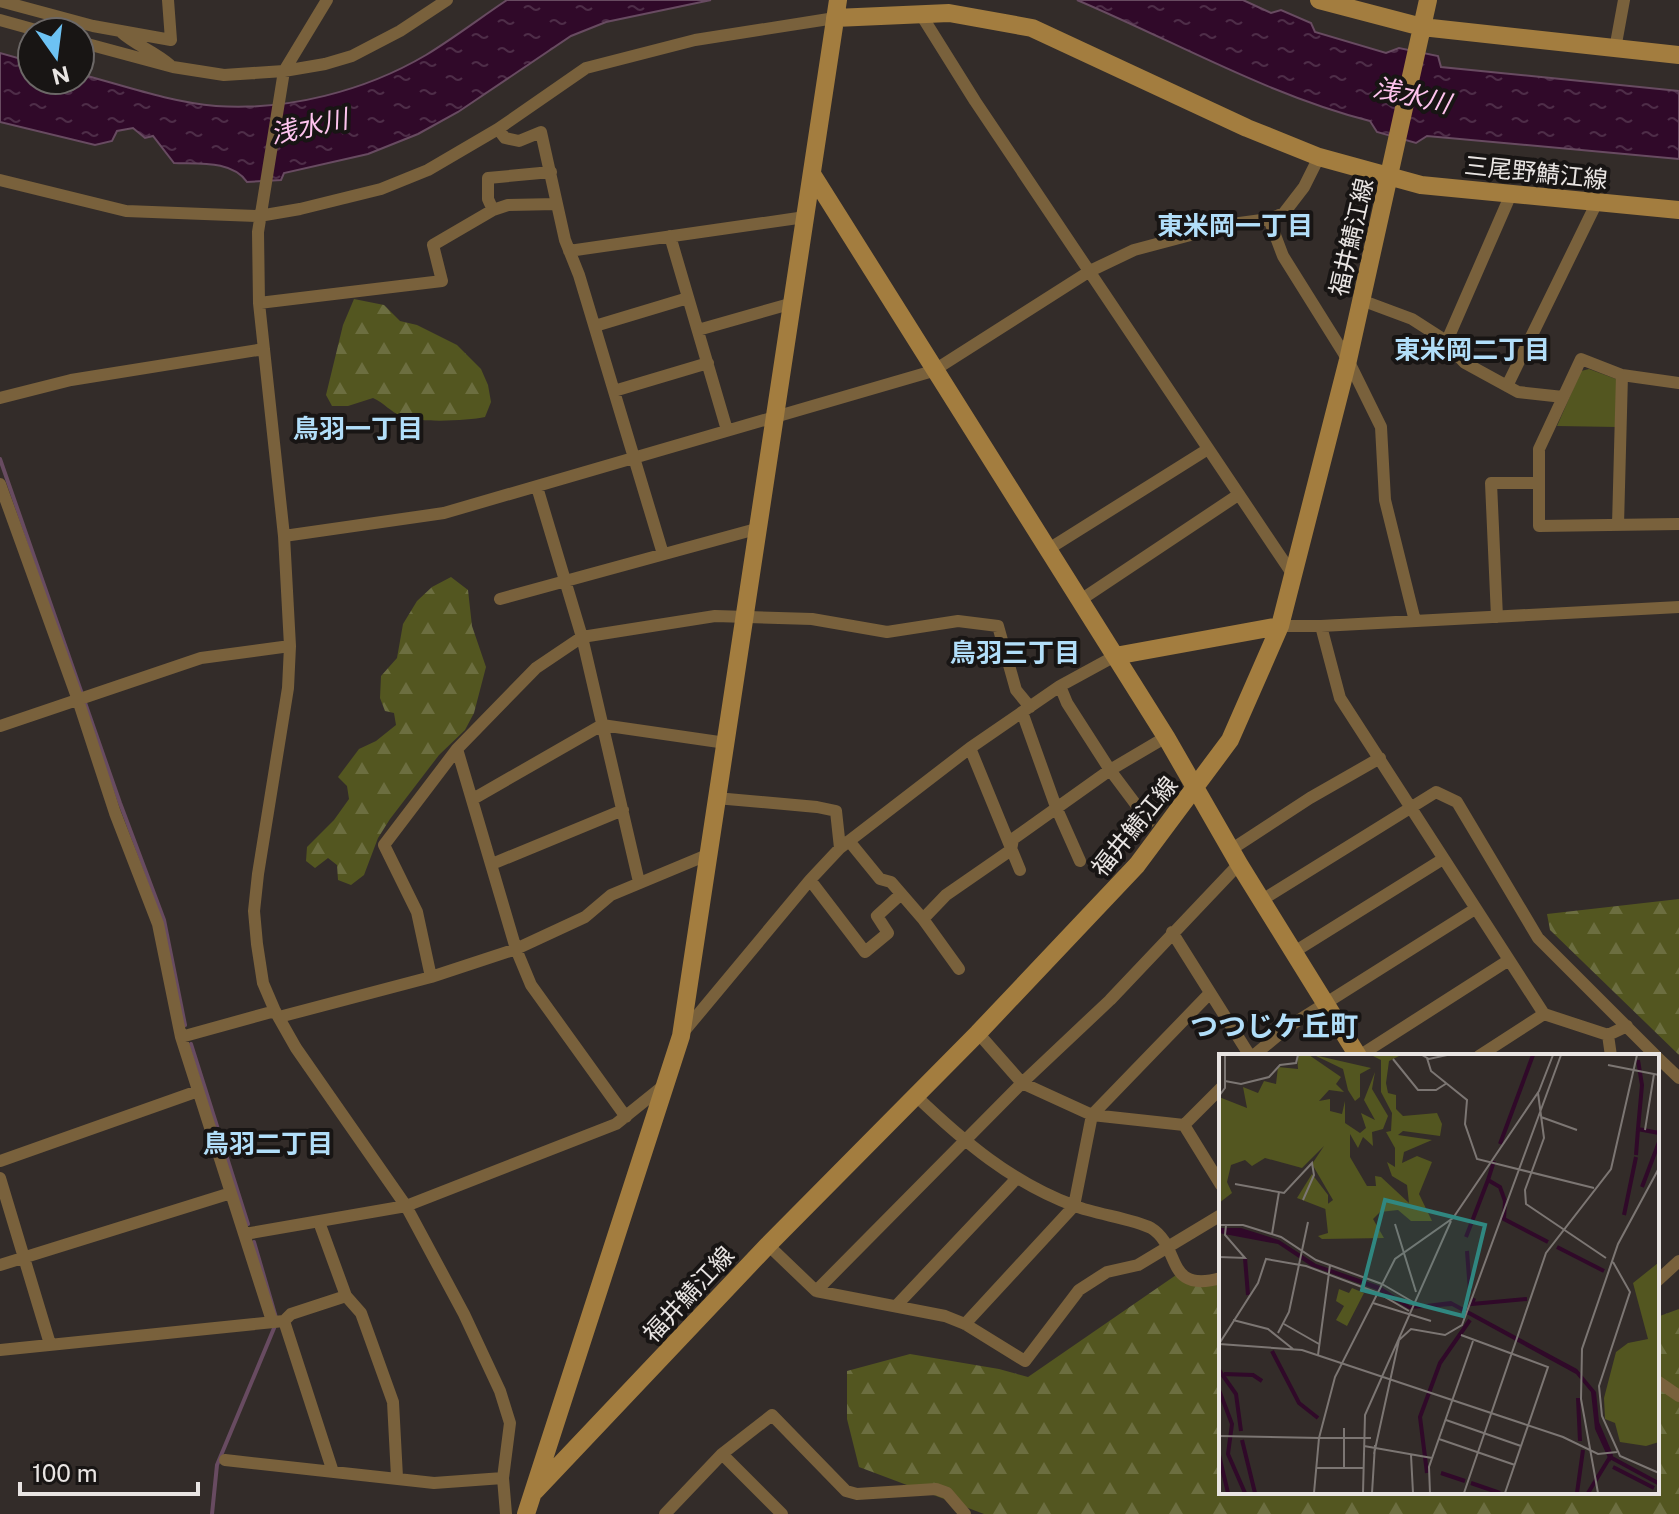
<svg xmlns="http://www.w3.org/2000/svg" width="1679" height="1514" viewBox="0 0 1679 1514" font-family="'Public Sans','Noto Sans JP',sans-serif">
<defs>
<pattern id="forest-firs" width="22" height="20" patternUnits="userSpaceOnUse" patternTransform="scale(2)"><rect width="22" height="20" fill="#535620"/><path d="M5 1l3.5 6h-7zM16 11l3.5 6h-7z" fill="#6c6e40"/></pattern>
<pattern id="water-ripples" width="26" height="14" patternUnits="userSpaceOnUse" patternTransform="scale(2)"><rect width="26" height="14" fill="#300929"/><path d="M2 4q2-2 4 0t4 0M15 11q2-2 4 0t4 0" fill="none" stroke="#4e2d48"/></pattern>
</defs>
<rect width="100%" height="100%" fill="#332c29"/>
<path fill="url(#forest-firs)" d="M354 299 384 305 400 321 417 325 457 345 481 369 488 385 491 402 485 417C467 421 416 423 401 416 391 412 384 403 373 398L348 406H332L326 395 343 325Z
M451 577 468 590 472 626 486 667 474 713 465 730 439 755 390 819 378 838 364 875 351 885 338 880 337 865 328 858 315 868 306 861 307 847 334 820 349 799 347 786 338 777 359 749 376 741 396 725 394 713 385 711 380 698 381 676 397 658 403 624 417 601 432 587Z
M1679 899V1055L1550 930 1547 914Z
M1179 1273 1221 1278V1492H1657V1317L1679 1309V1514H984L859 1467 847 1419V1371L910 1354 999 1369 1028 1377Z"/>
<path fill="#535620" d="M1589 369 1616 379 1619 389 1617 427 1557 426 1581 371Z"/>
<path fill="url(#water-ripples)" stroke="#684b61" stroke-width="2" d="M507 0H711L606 22 571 36 458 112 418 134 368 154 284 173 281 180 247 182C232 160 198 164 174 163L153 136 145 138 133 128 117 131 112 141 95 145 0 122V53L32 62V80H80V74C125 86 170 102 216 106 287 111 365 91 426 55 454 38 480 18 507 0Z
M1077 0H1243L1271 13 1281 10 1311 23 1315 32 1386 53 1399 48 1438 56 1441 67 1679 91V159L1427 136 1416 143 1377 132 1370 121C1268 95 1174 41 1077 0Z"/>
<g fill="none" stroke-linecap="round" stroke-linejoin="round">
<path stroke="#684b61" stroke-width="4" d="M0 459 120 803 164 920 185 1025
M191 1044 248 1224
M212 1514 217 1465 277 1321 254 1242"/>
<path stroke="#79613c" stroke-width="12" d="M327 0 284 71 258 232 259 303 284 536 290 646 288 688 258 874 254 911 257 944 263 983 275 1011 296 1048 406 1206 464 1314 500 1391 510 1423 503 1478 506 1514
M0 1 93 26 171 40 168 0
M920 13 975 101 1293 575
M0 20 43 32
M120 31C135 45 154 51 170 65
M80 42 173 67 224 75 284 71 325 64 352 56 400 31 447 0
M1615 49 1624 0
M498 129 505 138 519 141 541 132 565 240 579 275 663 554
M0 180 126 211 259 216 300 209 381 189 428 170 498 129 586 68 695 40 835 18
M493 210 488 199V178L551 172
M1269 219 1283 256 1348 360 1381 427 1385 500 1415 621
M670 236 727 430
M569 251 805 217
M1361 300 1412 319 1440 337 1465 363 1518 392 1563 397
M259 303 442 281 433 245 493 210 508 205 557 204
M595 326 688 298
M698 330 793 303
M1446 343 1511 194
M1679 383 1622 375 1581 359 1539 449V526L1679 524
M1507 386 1597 202
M614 391 708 363
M0 398 71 380 264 349
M0 484 78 700 115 813 158 924 181 1037 272 1321
M537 487 582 637 639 882
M1618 525 1622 375
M284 536 444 513 933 371 1090 271 1134 250 1232 224 1269 219 1284 213 1304 187 1319 157
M1047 550 1208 449
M500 599 756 529
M1079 601 1238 495
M1497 617 1491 483H1539
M1280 626H1321L1679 607
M1321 626 1340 698 1544 1014 1608 1035 1627 1026
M1060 686 1067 703 1110 770 1149 822
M1022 712 1056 807 1080 861
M0 726 201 658 290 646
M970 748 1020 870
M457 749 516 949 531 985 626 1117
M716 798 817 807 836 811 840 848
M473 799 602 725 726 743
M849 841 880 879 891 882 923 919 959 969
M1232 849 1310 798 1380 758
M492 864 623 810
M810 880 865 952 888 933 877 916 900 895
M1262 900 1436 792 1457 802 1538 938 1656 1056
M923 919 946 895 1011 850 1013 839 1110 770 1166 737
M1172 932 1250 1056
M1294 952 1443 859
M431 977 417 912 384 845 457 749 536 668 582 637 715 616 812 619 887 632 958 621 998 626 1016 690 1030 707
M279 1017 431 977 516 949 585 917 611 895 707 855
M978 1033 1022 1083 1092 1115 1184 1125
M681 1035 810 880 840 848 970 748 1060 686 1115 656
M1608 1035 1611 1056
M181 1037 275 1011
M1253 1056 1288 1027 1475 909
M1359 1056 1509 960
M1479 1056 1544 1014
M1657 1057 1679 1078
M916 1096C963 1141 1012 1183 1075 1206 1095 1214 1134 1219 1151 1228 1182 1247 1164 1294 1221 1278
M1184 1125 1221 1185
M1184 1125 1221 1088
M0 1161 198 1091
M0 1178 50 1344
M319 1222 346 1296 361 1313 393 1402 397 1477
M245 1234 406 1206 616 1124 662 1087
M768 1245 816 1291 945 1316 965 1324 1025 1361 1079 1290 1107 1272 1138 1265 1221 1215
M0 1265 231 1193
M1657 1281 1679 1261
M816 1291 1022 1083 1110 1000 1239 864
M896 1306 1017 1178
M965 1324 1074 1206 1092 1115 1210 993
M0 1350 284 1321
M1657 1381 1679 1396
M722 1454 782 1514
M225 1460 434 1483 503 1478
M333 1472 284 1321 291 1314 346 1296
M665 1514 722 1454 772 1415 846 1491 857 1494 936 1489 947 1493 965 1514"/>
<path stroke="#a37d3f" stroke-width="18" d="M1319 0 1422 27 1679 55
M835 18 949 13 1032 28 1247 128 1319 157 1421 185 1679 210
M812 174 1166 737 1239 864 1358 1056
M1115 656 1280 626
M535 1491 768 1245 978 1033 1137 865 1230 740 1280 626 1348 360 1428 0
M526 1514 681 1036 838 0"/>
</g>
<g text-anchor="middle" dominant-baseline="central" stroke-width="8" stroke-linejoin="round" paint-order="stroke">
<g font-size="24" fill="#e9e5e3" stroke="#181514">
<text transform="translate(1536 172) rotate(6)">三尾野鯖江線</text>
<text transform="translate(1351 237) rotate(-77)">福井鯖江線</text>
<text transform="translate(1134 826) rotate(-51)">福井鯖江線</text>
<text transform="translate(688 1294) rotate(-47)">福井鯖江線</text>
</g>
<g font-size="26" font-style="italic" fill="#fec4ee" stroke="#181514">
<text transform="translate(1412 95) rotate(13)">浅水川</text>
<text transform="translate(309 126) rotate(-12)">浅水川</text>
</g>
<g font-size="26" font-weight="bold" fill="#b1def9" stroke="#181514">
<text x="1235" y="225">東米岡一丁目</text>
<text x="1472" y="349">東米岡二丁目</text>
<text x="358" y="428">鳥羽一丁目</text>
<text x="1015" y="652">鳥羽三丁目</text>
<text x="268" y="1143">鳥羽二丁目</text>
</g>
<g font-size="28" font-weight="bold" fill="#b1def9" stroke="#181514">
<text x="1274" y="1025">つつじケ丘町</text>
</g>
</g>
<g transform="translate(1219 1054)">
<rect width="440" height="440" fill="#332c29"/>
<path d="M78 1H90L122 23 117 30 125 38 110 36 100 47 111 45V57L123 60 126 47V69L141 79 147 74 142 59 156 66 145 46 156 18 153 35 169 62 164 75 153 78 154 92 144 83 139 94 131 80V103L148 132H157L156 122 162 123 190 149 188 131 173 122 168 108 176 113V94L167 78 172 77 173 59 162 38V6L152 1H182L170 7 167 29 169 39 177 41V55L184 62 218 59 223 70 221 82 184 77 179 81 213 86 185 98 183 109 198 102 213 108 200 140 213 167H192L179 156 161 158 154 165 165 184 103 185 99 182 109 179 106 152 114 146 93 110 105 92 83 114 46 104 33 112 26 106 12 111 8 128 13 139 0 149V43L28 54 24 33 39 39 45 27 57 30 59 13 79 15ZM95 1 152 14 141 20V43L136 47 129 36 124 15ZM439 209 440 388 427 392 401 388 396 369 386 365 385 344 397 298 409 289 429 285 414 229Z" fill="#535620"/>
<path d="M93 120 109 141V156L78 144ZM133 234 145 239 128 272 117 266 125 252 117 247 120 235 130 239Z" fill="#535620"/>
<path d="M0 174H22L60 186 97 210 161 232 191 252 232 247 358 315 377 338 380 368 394 401 391 408 376 375 372 338 357 320 233 252 190 255 158 236 92 212 59 190 0 179Z" fill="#300929"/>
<path fill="none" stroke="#300929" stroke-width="4" d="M419 6 423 31 419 75 440 79M281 90 314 1M417 101 419 75M275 107 269 126 281 133 286 147M423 133 440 88M286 147 285 165 329 188M405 161 417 103M247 183 269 126M338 193 385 217M248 197 251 237M26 204 29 241M255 244 253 250 308 245M53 297 80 349 99 364M0 316 17 340 22 377M5 320 34 321 43 327M0 336 13 370 9 400 26 439M359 344 361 387M23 386 36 439M0 401 9 439M391 403 439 429M394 413 435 434M208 419 201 363 221 309 251 266M222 419 246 427M252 429 281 439M358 439 364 396M369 439 391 403"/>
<path fill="none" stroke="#7c7673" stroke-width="2" d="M203 1 210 5 228 1M208 4 212 17 248 46 246 70 258 105 375 134M174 5 199 36H217L228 29M389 11 440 21M6 27 22 30 50 23 61 11 77 9 79 1M319 39 325 84 306 136 307 150 387 204M0 42 6 34V1M322 63 358 76M426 76 435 20M16 130 65 139 93 109 95 121 84 146M176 170 197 238M0 171H24L62 183 97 206 163 230M53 180 60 138M0 203 26 204 6 181 7 171M394 208 411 238 380 332 383 362 401 402 440 419M163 230 194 248M154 249 212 267M14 266 49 275 74 295M65 270 100 290M59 279 70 258 89 168M242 281 329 313 286 439M0 290 39 229 47 205 87 212 159 239 190 257M0 290 83 296 344 383 379 400 398 398M99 301 111 211M227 366 302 392M0 382 100 384 95 439M152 384H100L116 323 176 205 234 164 320 37 334 1M220 385 296 411M145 392 213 404M155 400 180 286 192 275 226 281 243 271 342 1M192 401 194 439M98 414H145M125 414V374M144 439 146 361 232 167M153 439 156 391M211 439 210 413 254 287M245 439 327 199 392 115 418 1M379 439 362 345 363 295 399 190 440 114"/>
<path fill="#308780" fill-opacity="0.15" stroke="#308780" stroke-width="4" d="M166 146 266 171 244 262 143 236Z"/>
<rect width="440" height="440" fill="none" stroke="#e9e5e3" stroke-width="4"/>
</g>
<g transform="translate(56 56) rotate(166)"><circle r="38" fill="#181514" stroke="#6c6867" stroke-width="2"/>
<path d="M0-6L14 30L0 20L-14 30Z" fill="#6dc2f3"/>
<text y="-12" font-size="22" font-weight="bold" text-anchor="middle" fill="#e9e5e3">N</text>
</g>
<path d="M20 1482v12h178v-12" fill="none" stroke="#e9e5e3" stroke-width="4"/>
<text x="32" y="1482" font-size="24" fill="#e9e5e3" stroke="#181514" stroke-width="6" paint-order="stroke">100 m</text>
</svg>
